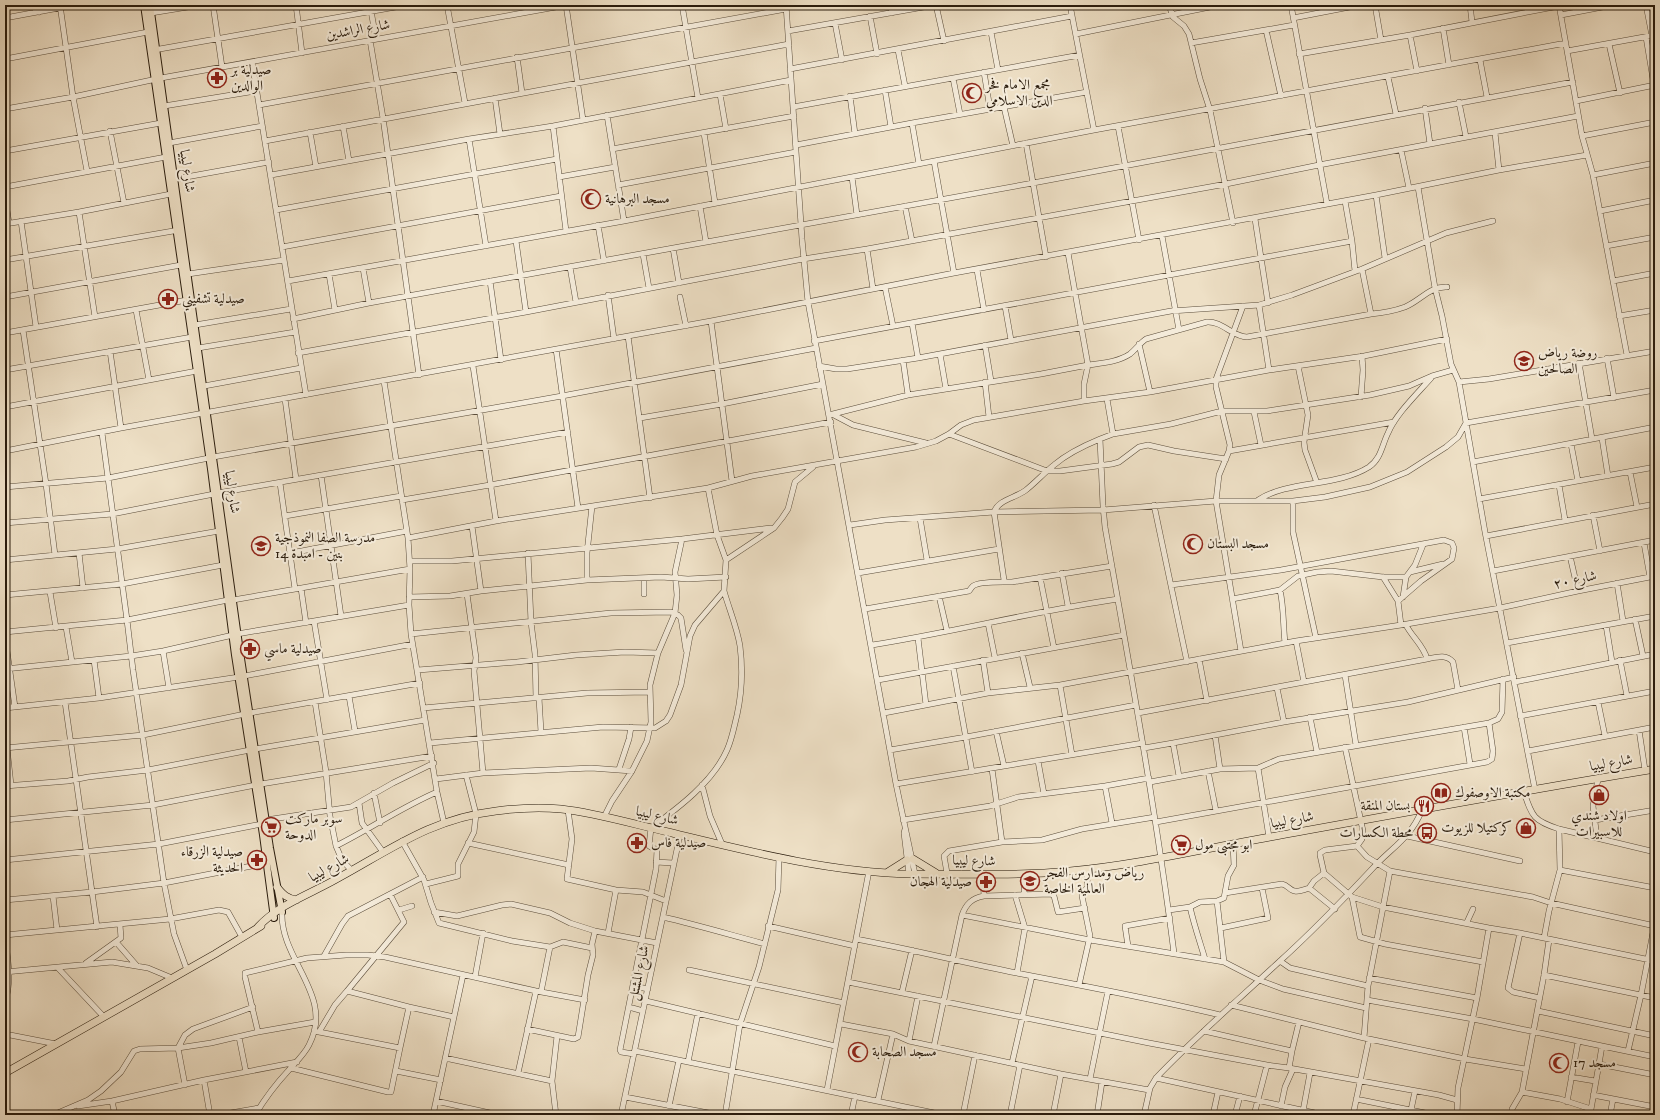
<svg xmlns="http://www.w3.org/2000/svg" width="1660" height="1120" viewBox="0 0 1660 1120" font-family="'IM FELL DW Pica',Amiri,serif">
<rect width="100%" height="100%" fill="#eee0c6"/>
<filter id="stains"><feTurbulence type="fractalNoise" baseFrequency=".005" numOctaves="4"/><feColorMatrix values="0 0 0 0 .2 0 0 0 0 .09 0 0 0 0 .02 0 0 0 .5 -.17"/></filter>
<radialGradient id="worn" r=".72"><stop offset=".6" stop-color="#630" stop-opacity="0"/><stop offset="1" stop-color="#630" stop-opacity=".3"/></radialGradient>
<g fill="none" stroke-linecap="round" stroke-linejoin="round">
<g stroke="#5b4d3b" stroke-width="6">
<path id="minor" d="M31 5 39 12
M60 5 73 97 87 171
M213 5 222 67
M296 5 302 53
M370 5 376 39
M447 5 465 103
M566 5 583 120
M682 5 698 98
M786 5 802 239 808 302 896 784 915 874
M891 5 892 13
M936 5 944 41
M1070 5 1094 130
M1169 5 1173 17 1184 26 1189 34 1200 79 1210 110 1233 223
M1291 5 1327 204
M1375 5 1381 40
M1470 5 1472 22
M1559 5 1582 136 1593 175 1627 355
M1646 5 1652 36
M151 13 200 5
M1561 15 1613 5
M870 16 877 54
M5 18 75 5
M1293 18 1360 5
M835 23 842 60
M1443 28 1449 65
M1266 30 1281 96
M788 31 935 5
M991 32 998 70
M1076 34 1220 5
M1410 35 1417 71
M1646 37 1654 85
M370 40 383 118 419 375
M1191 43 1294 25
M1609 44 1620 93
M154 50 407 5
M898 50 905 86
M1567 51 1655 35
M1299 54 1410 35 1559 6
M517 57 522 93
M5 59 148 32
M1480 60 1487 97
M252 62 306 395
M790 69 1072 16
M984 72 990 109
M1388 77 1396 114
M953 78 960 114
M885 90 891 127
M720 94 726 129
M850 96 855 134
M495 98 500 134
M1576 101 1655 85
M1459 102 1466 137
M259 105 786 9
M164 106 256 91
M793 107 1080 55
M1004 107 1013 146
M1425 108 1430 144
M5 109 73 97 161 78 567 5
M607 115 624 221
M912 123 919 164
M343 126 349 161
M553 126 566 231
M1118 126 1139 240
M110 131 124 203
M310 132 316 167
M704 133 715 203
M1495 133 1499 170
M1582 136 1655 122
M469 139 486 246
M265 141 789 44
M169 143 262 126
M1026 143 1046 257
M796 145 912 123 1087 92
M612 149 794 116
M1401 150 1409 188
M5 151 161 123
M934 161 954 273
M271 175 469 139 553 126 791 80
M1593 175 1655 163
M559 177 615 167
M852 177 857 215
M175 179 269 162
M618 185 796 152
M5 187 166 157
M1418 187 1435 288 1442 316 1451 364 1459 382 1485 532 1535 790
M1376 195 1385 258
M5 198 9 223
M1345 201 1352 241 1355 271
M700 206 706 242
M905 206 912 241
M276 210 557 159
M1600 211 1655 200
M79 212 95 317
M1255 219 1268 303
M21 221 36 327
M5 224 79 212 171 194
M598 225 604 261
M1162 236 1179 330
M516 241 526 312
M1606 246 1655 237
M282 247 561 196
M673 248 679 283
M867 249 873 289
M643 254 649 288
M5 260 179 230
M570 267 576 302
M363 268 369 303
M1362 269 1371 314C1382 313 1394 311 1405 307 1420 301 1430 286 1447 287
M977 270 984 310
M188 274 284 260
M329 274 335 310
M288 281 624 221 1094 130 1566 43
M490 281 501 360
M1613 281 1655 273
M885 287 893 326
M608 295 614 339
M5 297 181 265
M680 297 686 326
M1259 305 1269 370 1364 356 1447 339
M1005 306 1011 340
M136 310 149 380
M1619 316 1655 310
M293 319 369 303 1033 183 1573 82
M711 321 732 481
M912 323 918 358
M195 325 291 309
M23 330 46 484 55 555
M5 333 187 300
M628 336 650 498
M814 341 1352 241
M1139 344 1150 392
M985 345 991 381
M198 348 295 332
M556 349 578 508
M110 351 121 428
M298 353 526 312 803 259 867 249 1226 184 1319 165 1578 116
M940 354 946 389
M1607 358 1614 398
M903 360 908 395
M1579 363 1592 439
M473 366 496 521
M819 366 836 369H847L918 358 1171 311 1259 305 1292 295 1362 269 1446 233 1493 221
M1298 366 1308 415 1304 442 1305 450 1317 483
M5 370 192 337
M384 381 408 538 410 569 409 605 411 634 437 792 444 823
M985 382 989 417
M1459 382 1489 379 1655 351
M204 386 301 368
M1361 397 1363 370 1362 356
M285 399 296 479
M1107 399 1113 434
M1084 401 1150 392 1269 370
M5 407 197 371
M1254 412 1261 445
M829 415 908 395 1041 374 1088 365 1068 253
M834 415 853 425 926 443
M640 418 722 404 823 384
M1466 423 1655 390
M102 433 127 620 133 670 164 883 174 934 187 970
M949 434 1047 471H1060L1112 464 1119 462 1139 447 1148 445 1174 451 1226 459
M1602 438 1608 476
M1571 444 1578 481
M5 451 121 428 711 321 954 273 1376 195 1499 170 1587 155
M1229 451 1394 422
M213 457 562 396 816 348
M1473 462 1655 427
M1630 472 1637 507
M321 475 341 616
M280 483 295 589
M1559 485 1565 520
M5 487 108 478 209 458
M218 493 568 432
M1479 499 1655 467
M402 500 490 485 831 422
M1258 500C1289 480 1337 487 1369 467 1381 459 1382 445 1388 433 1396 414 1417 394 1431 378
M1293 501V532L1316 638
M1154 505 1187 662
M1593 515 1600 551
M285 516 401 496
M920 518 927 560
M5 523 112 514 214 494
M850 525 885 520 994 512 1103 510 1216 501H1293L1325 497 1370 487 1407 472 1446 447 1458 437 1466 423
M472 526 481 591
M1486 536 1655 504
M408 538 496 521 708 488
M1644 543 1650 577
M79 553 83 588
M291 553 407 531
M528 553 531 622 535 654 536 698
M1570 556 1578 591
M5 560 117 549 219 531
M726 560 717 535 708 488 752 476 916 447 936 441 949 434 961 425 974 420 1084 401V384L1088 365C1102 363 1118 362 1130 354 1136 349 1140 343 1146 339L1207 322C1222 321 1233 337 1247 337L1371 314
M410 561H452L682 539 771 528
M1493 571 1655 540
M1410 572 1443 564
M858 573 999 549
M1062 573 1068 606
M1040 577 1054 648
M1383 577 1398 601 1401 625
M644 579V594
M587 580V553L592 506
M1004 580 994 512C999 499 1016 498 1026 490 1036 482 1044 473 1054 465 1068 453 1083 446 1100 439
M1617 583 1623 621
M1171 585 1281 570 1444 540 1452 543 1454 548 1452 559 1421 581 1398 601
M301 588 306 623
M1280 590C1284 608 1283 625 1285 643
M50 592 56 628
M467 594 476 658 474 671 483 773
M5 595 122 584 223 565
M939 596 947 631
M409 597 450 596 481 591 587 580 661 577 688 579 726 577
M1403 597 1406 577 1415 565 1423 545
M1232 599 1280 590 1298 576 1317 572 1331 571 1383 577H1406
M233 600 410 569
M865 609 969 591C970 590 971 588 973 586 979 581 1004 582 1012 582L1112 566
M1635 619 1643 656
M314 621 327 700
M988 623 995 658
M1406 625C1412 637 1424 646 1427 659 1437 657 1446 654 1453 662L1458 690
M1606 625 1612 662
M66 627 72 662
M5 632 127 620 228 600
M237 634 409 605
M411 634 611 613 671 612 678 615 681 618 686 650
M5 637 15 707
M918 638 926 705
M1296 641 1304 682
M1507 643 1655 616
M872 645C954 632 1035 611 1118 599
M163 651 169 688
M1241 651 1216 501 1219 475 1229 451 1230 445 1216 387V379L1243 306
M1022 653 1030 687
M1199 659 1207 701
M94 660 99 698
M983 660 988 693
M1620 660 1627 696
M953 666 972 772
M5 669 131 656 163 651 233 635
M418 670 517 662 576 655 625 652 658 653
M1345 675 1356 745
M878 680 1124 635
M1515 682 1655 654
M1060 685 1072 755
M1277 688 1284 722 1408 702 1514 677
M349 696 355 731
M539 698 541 732
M65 702 97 927
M315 702 326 772 330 816 336 846 342 860 352 871
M1598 702 1605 736
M5 708 99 698 239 677 413 644
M423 708 587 693 650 692
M250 713 420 683
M884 713 988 693 1060 685 1296 641 1401 625 1500 608 1578 591 1655 576
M1138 713 1427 659
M1520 716 1655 691
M1310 717 1317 752
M1464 727 1470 764
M1639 730 1645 770
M996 731 1004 766
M1215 735 1220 769
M430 743 603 727 655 728 666 721 670 715 681 685 690 636 695 625 724 591 726 560 774 528 782 518 788 509 795 482 813 467
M1173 743 1284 722
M1345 747 1363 831 1362 839 1357 846 1325 850 1320 853V855L1324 873 1352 897 1360 937 1385 944 1483 962
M5 748 143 735 245 714
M7 748 11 785
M1144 748 1173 743 1179 776
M255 749 425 720
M890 750 966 737 1136 705
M1528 751 1655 727
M1038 761 1044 794
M619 769 629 739 631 727
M992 769 1002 842
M1208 771 1216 811
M436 779 483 773 591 768 632 771
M1150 782 1220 769 1258 768
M261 784 432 756
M896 784 1143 743
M702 785 710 816 722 844
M5 786 68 781 88 777 148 770 250 750
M1105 786 1112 823
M1524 792C1532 817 1534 821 1559 829L1560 870 1549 911 1544 938
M374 793 380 823
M359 803 362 823 383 852
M568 810 572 839 567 879 616 890 643 892 666 901
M604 817 612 801 632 771 647 741 651 722 650 685 658 653 675 613 677 595 675 572 682 539
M5 820 153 805 256 785
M266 820 351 807 393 783 434 763
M903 820 990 806 1018 797 1105 786 1149 778
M1595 820 1655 810
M1156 822 1487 762 1492 759 1493 751 1489 723
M905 829 904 833 909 874
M1559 829 1655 852
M1407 836 1520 861
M1269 837 1258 768 1279 759 1489 723 1498 719 1502 712 1503 679
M1597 838 1593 806 1598 779
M402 841 424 880 431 903 439 923 512 941 550 947
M468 843 569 865
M336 846C370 829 402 807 437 792
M1357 846 1367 857 1390 871
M5 860 159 844 262 824
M656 862 673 863
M1560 870 1655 888
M947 873 944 856 949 851 1002 842 1042 840 1082 829 1155 817
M426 884 458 876V864L474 832 476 814 466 775
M1309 888 1335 909
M1225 893 1282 884C1288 885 1290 891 1295 891 1299 892 1306 889 1309 888L1314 881 1324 873
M390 894 404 922 347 991 409 1007 454 1017
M1024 894 1025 874
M1015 895 1025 928 1017 973
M53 896 57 930
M984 896 1051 894 1054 896 1058 912 1085 908
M1352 897 1383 907 1489 928 1477 998 1369 978
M5 900 92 892 164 883 267 863
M1217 901 1224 962
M1190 907C1194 925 1200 942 1205 959
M399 910 412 906
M1169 910 1190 907 1200 902 1217 901 1224 898 1228 876 1234 865 1233 844
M434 912 457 916 502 905 511 904 550 913 570 923 595 931 657 943
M962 915 1090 940 1224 962 1259 980 1283 989 1366 1008
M663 917C697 925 731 935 765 944
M1467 922 1473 909
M768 926 855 946
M1221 928 1268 918 1262 888
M1489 928 1520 933 1508 988 1513 992 1540 998
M608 933 616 890
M1520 933 1655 961
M5 935 170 919 219 910 228 912 242 937
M5 938C8 959 12 981 5 1002
M856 939C915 950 973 965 1032 976 1095 988 1158 1000 1220 1015
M116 942 137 966
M1128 946 1125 926 1170 918
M1174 953C1156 811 1130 669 1105 527L1103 506 1100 439 1113 434 1171 424 1222 411H1267L1370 395 1409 386 1432 376 1453 370
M324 956 342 924 348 916 423 877
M1280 961 1290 968 1368 986
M86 963 121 938 120 925
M58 968 104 1017
M689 970 844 1003
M5 972 112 962 148 968 172 978
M1544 975 1655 998
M475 977 483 933
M848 982 1149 1043 1267 1065
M1079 985 1090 936 1082 896V893L1088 887 1086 870
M634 986 648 989
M541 992 550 947 563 942 592 948
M902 992 912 950
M1367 1000 1473 1019 1602 1046 1599 1064 1655 1075
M646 1001 835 1046
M1231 1005 1364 1038
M629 1007 643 1011
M1538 1011 1655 1036
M841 1024 893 1034 909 1041 1061 1074 1149 1090
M527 1029 574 1039 578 1037 588 975 593 955 592 944 595 931
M1204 1031 1292 1051 1289 1068 1439 1095 1457 1100
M258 1032 245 977V973L307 958 346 955H368L385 957 536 991 585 1000
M319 1032 335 1005 347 991
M5 1034 56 1044
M239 1037 246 1072
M1369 1039 1465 1059 1526 1069
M909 1041 918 996
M934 1046 962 915C966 904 972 898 984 896L983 874
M1602 1046 1655 1057
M400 1048 409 1007
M635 1051 944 1115
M1292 1051 1299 1022
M1628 1051 1641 995 1655 922
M634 1054 621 1052 620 1050 656 869 657 850 649 846 651 828C678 808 713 782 727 750 732 739 734 727 737 715 742 692 743 670 740 646 737 627 729 609 724 591
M445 1058 552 1081
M688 1062 698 1013
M1012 1063 1032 976
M291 1068 388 1092H391L400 1048 314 1031
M396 1071 441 1080
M518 1073 536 991
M1571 1077 1595 1081
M1156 1078 1324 1115
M1090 1079 1108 991
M204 1080 210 1115
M185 1085 178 1048 211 1043 258 1032 315 1022
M827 1090 869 871
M1522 1092 1560 1099 1591 1109
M1593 1095 1655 1107
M625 1097 719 1115
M1356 1099 1435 1115
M878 1100 893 1034
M112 1101 115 1115
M436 1101 499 1115
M1567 1102 1578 1042
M78 1106 112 1101 204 1080 297 1062
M669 1106 679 1060
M1281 1106 1285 1087 1293 1069
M1652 1107 1655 1091
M1411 1110 1415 1091
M1303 1111 1310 1073
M257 1112 269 1115
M53 1115 88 1100 101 1091 121 1072 134 1051 140 1049 178 1048 185 1035 193 1029 253 1007
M219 1115 259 1108
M255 1115C264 1100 275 1085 288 1071 295 1063 304 1055 309 1045 335 995 280 961 282 912
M433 1115 463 975
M556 1115 552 1081 557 1036
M621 1115 680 835
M725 1115 740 1024 759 967 778 890 779 857
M851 1115 855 1096
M963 1115 975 1055
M1010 1115 1020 1065
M1053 1115 1061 1074
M1097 1115 1102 1082
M1144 1115 1150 1088 1156 1078C1195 1037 1238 1000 1280 961 1312 932 1342 901 1372 869 1392 847 1410 839 1422 810
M1213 1115 1218 1092
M1235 1115 1240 1096
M1254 1115 1267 1065 1289 1068
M1292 1115 1294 1109
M1353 1115 1369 1039 1364 1038 1368 986 1390 871 1533 897 1551 903 1655 926
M1457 1115 1458 1088 1477 998
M1512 1115V1109L1522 1092 1544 975 1549 940
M1590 1115 1599 1064
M1610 1115 1613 1099"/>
</g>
<g stroke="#2a1c0d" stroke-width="8">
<path id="major" d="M144 5 211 469 235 655 263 835 274 918
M150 5 240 652 270 848 282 912"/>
</g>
<g stroke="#2a1c0d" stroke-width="8">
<path id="highway" d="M913 859 936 873
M888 872 907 860
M277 887C283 895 287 898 296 900
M258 927C277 906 307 895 331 882 389 851 429 819 496 811 518 808 540 807 561 809 597 813 633 824 668 832 747 851 828 872 910 874 963 874 1017 876 1070 871 1137 865 1203 849 1270 837 1398 814 1526 790 1655 769
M5 1073 215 954 261 926"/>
</g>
<use href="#minor" stroke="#f4ebda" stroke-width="5"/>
<use href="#major" stroke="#eee0c6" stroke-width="6"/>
<use href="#highway" stroke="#eee0c6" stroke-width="7"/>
</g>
<defs>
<g id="pharmacy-ring" transform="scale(1)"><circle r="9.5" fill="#f4ebda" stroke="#8f2418" stroke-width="1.5"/><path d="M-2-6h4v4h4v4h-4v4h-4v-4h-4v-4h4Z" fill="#8f2418"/></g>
<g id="mosque-ring" transform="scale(1)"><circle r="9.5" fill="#f4ebda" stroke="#8f2418" stroke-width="1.5"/><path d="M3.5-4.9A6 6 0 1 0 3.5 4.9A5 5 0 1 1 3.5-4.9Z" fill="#8f2418"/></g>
<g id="school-ring" transform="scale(1)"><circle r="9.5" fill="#f4ebda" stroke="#8f2418" stroke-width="1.5"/><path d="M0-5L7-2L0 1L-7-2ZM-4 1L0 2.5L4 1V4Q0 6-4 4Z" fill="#8f2418"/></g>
<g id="library-ring" transform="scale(1)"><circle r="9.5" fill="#f4ebda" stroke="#8f2418" stroke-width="1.5"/><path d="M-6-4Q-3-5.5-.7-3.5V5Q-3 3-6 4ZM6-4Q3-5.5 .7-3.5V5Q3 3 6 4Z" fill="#8f2418"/></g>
<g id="shop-ring" transform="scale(1)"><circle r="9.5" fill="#f4ebda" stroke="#8f2418" stroke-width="1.5"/><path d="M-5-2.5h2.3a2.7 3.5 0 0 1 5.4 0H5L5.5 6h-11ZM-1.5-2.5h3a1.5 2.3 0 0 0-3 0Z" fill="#8f2418"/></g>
<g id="restaurant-ring" transform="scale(1)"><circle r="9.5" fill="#f4ebda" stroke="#8f2418" stroke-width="1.5"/><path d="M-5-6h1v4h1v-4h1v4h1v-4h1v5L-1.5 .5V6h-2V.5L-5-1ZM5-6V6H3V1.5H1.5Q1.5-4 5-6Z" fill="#8f2418"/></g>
<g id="supermarket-ring" transform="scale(1)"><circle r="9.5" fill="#f4ebda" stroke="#8f2418" stroke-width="1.5"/><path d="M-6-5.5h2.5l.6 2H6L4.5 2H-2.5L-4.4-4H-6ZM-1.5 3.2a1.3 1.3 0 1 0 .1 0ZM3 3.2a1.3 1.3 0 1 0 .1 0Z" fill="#8f2418"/></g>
<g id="bus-ring" transform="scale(1)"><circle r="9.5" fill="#f4ebda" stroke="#8f2418" stroke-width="1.5"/><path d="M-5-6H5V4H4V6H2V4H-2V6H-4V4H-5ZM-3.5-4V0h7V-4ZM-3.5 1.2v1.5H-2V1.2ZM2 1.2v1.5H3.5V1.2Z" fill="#8f2418"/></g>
</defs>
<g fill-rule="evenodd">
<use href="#pharmacy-ring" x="217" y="78"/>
<use href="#mosque-ring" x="972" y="93"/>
<use href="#mosque-ring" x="591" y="199"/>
<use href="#pharmacy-ring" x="168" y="299"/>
<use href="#school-ring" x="1524" y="361"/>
<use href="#mosque-ring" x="1193" y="544"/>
<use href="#school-ring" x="261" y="546"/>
<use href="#pharmacy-ring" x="250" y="649"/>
<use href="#library-ring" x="1441" y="793"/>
<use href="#shop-ring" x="1599" y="795"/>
<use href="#restaurant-ring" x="1424" y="806"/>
<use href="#supermarket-ring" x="271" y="827"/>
<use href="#shop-ring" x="1526" y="828"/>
<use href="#bus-ring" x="1427" y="833"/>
<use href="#pharmacy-ring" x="637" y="843"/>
<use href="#supermarket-ring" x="1181" y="845"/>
<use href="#pharmacy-ring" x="257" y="860"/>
<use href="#school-ring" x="1030" y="881"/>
<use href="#pharmacy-ring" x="986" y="882"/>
<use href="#mosque-ring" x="858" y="1052"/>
<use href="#mosque-ring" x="1559" y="1063"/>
</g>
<g text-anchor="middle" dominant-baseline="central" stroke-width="4" stroke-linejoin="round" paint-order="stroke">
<g font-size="14" fill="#2a1c0d" stroke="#f4ebda">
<text transform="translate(358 30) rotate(-10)">شارع الراشدين</text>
<text transform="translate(187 171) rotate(82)">شارع ليبيا</text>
<text transform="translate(232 492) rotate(82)">شارع ليبيا</text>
<text transform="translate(1575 580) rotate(-12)">شارع ٢٠</text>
<text transform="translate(1611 763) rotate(-10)">شارع ليبيا</text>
<text transform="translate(657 816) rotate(13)">شارع ليبيا</text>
<text transform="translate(1292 820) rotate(-10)">شارع ليبيا</text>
<text transform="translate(974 861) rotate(1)">شارع ليبيا</text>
<text transform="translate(329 868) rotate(-29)">شارع ليبيا</text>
<text transform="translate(639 973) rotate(-78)">شارع المشتل</text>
</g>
<g font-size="14" fill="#2a1c0d" stroke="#f4ebda" text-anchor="start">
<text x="231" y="70">صيدلية بر<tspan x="231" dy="16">الوالدين</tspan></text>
<text x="986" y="85">مجمع الامام فخر<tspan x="986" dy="16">الدين الاسلامي</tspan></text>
<text x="605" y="199">مسجد البرهانية</text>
<text x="182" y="299">صيدلية تشفيني</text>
<text x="1538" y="353">روضة رياض<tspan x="1538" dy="16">الصالحين</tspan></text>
<text x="275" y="538">مدرسة الصفا النموذجية<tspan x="275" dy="16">بنين - امبدة 14</tspan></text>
<text x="1207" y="544">مسجد البستان</text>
<text x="264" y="649">صيدلية ماسي</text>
<text x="1455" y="793">مكتبة الاوصفوك</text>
<text x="1410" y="806" text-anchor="end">بستان المنقة</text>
<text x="1599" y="816" text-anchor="middle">اولاد شندي<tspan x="1599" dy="16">للاسبيرات</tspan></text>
<text x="285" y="819">سوبر ماركت<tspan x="285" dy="16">الدوحة</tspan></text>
<text x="1512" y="828" text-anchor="end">كركتيلا للزيوت</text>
<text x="1413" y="833" text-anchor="end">محطة الكسارات</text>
<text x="651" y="843">صيدلية فاس</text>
<text x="1195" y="845">ابو مجتبى مول</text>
<text x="243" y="852" text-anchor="end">صيدلية الزرقاء<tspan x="243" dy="16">الحديثة</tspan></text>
<text x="1044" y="873">رياض ومدارس الفجر<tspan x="1044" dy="16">العالمية الخاصة</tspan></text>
<text x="972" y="882" text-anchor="end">صيدلية الهجان</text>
<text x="872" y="1052">مسجد الصحابة</text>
<text x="1573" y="1063">مسجد 17</text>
</g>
</g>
<rect width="1660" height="1120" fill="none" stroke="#eee0c6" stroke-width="20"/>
<rect x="6" y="6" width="1648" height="1108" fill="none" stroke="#2a1c0d" stroke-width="2"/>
<rect x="10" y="10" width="1640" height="1100" fill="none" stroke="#2a1c0d"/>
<rect width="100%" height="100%" filter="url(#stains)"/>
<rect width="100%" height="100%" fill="url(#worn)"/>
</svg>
